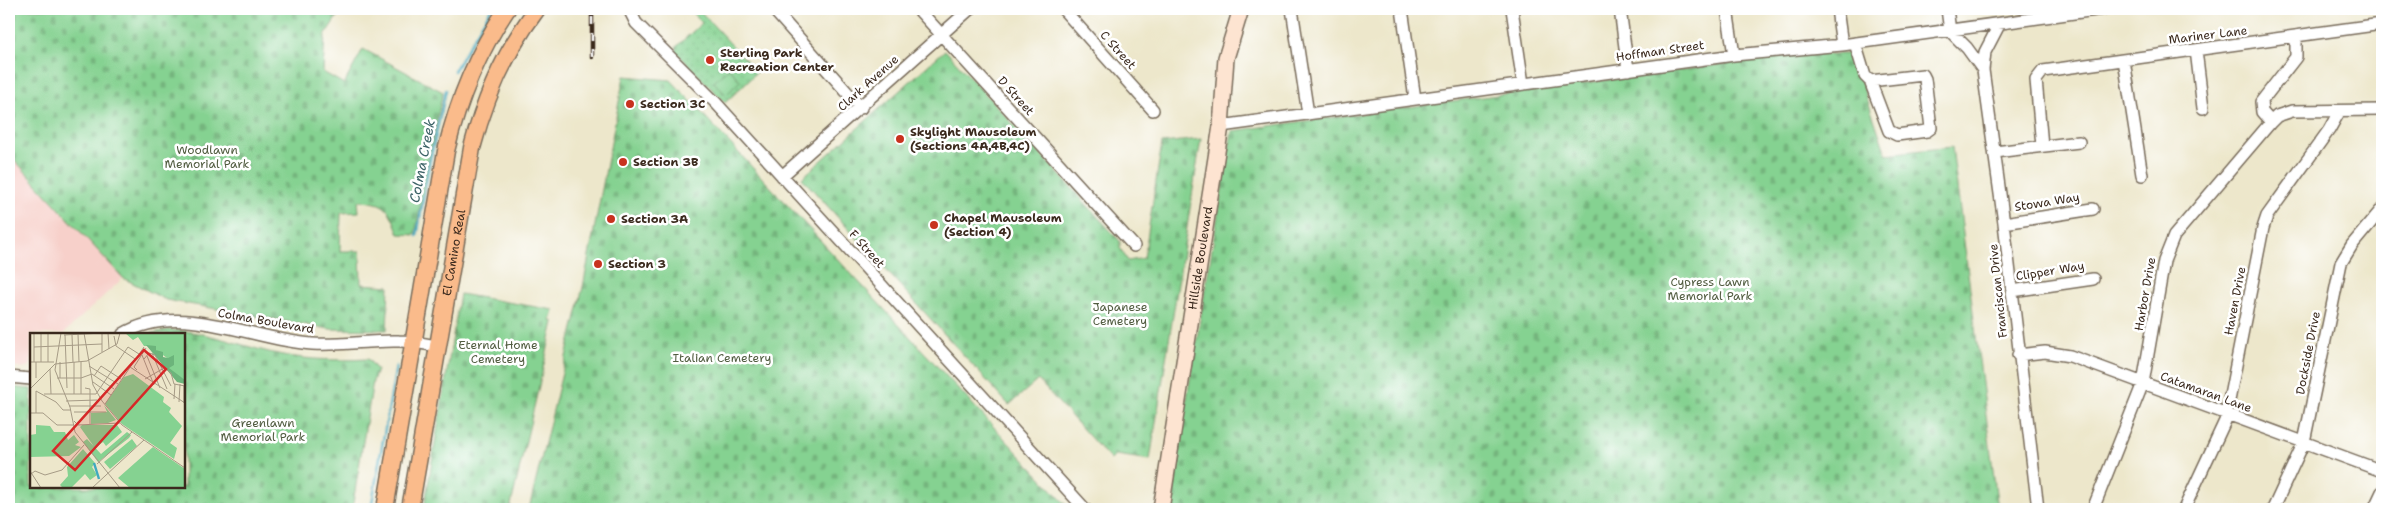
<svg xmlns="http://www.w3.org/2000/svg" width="2391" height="518" viewBox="0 0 2391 518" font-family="'Shantell Sans',sans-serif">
<defs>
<pattern id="grass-dots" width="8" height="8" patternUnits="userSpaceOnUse" patternTransform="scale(1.25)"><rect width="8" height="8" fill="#85d291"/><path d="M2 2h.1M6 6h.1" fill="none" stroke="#74b47d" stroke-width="1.8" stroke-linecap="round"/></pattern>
<pattern id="cemetery-stones" width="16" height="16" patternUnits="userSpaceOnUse" patternTransform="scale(1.25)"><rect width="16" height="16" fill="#85d291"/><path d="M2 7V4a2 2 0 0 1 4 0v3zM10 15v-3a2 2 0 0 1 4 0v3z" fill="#74b47d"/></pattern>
</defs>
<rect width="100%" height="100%" fill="#fff"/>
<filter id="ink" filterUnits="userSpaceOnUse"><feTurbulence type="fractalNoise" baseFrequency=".02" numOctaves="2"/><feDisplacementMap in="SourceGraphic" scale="10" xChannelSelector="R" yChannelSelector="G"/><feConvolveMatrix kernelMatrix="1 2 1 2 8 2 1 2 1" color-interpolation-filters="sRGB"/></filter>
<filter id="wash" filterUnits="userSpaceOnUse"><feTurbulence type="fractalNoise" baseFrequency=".0096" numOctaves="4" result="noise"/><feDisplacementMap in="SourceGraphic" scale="20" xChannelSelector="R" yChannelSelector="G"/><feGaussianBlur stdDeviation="1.12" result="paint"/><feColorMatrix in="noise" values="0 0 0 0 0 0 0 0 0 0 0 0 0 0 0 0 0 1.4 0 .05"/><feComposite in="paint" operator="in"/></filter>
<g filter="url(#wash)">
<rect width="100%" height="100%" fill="#ede7cb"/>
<path fill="#f7d0ca" d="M9 154 123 278 63 334H31V364L27 368 9 366Z"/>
<path fill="url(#grass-dots)" stroke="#607e58" d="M689 9H704L701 12 757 72 725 103 676 52 677 46 702 23Z"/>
<path fill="url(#cemetery-stones)" stroke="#607e58" d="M9 9H342L325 35 323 72 344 84 363 49 443 92 430 151 415 235 399 234C389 208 387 202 358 201L359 212 341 213 340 251H360L361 284 389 286 387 330 329 329 166 300 123 278 9 154Z
M945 50 1120 241V248L1128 261 1144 258 1162 143 1201 139 1150 460 1116 455 1111 460 1038 380 1009 405 802 178Z
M1799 54H1852L1886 154 1952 147 1998 509H1172L1181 433 1232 131Z
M624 76 671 80 1070 509H529L583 287Z
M460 294 554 310 551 321 554 322 510 509H424Z
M168 330C202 330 236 344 269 352 301 360 336 361 368 359L377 370 373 381 352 509H9V387L31 389V487H184V334H147Z"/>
<path fill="#85d291" stroke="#607e58" d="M729 68 740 81 726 95 714 82Z"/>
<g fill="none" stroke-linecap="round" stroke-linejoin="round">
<path stroke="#40a9c0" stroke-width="2.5" d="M454 71 491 9
M417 236 429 165 446 90
M371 509 396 366"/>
</g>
</g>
<g filter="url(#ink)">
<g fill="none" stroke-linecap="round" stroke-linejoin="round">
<g stroke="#796c5b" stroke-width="14">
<path id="minor" d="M629 9 636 23 716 103 1085 509
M773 9 861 108
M918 9 1134 246
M1063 9 1153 110
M1292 9 1308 114
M1402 9 1415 99
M1512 9 1523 84
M1620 9 1628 70
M1727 9 1734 55
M1837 9 1842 45
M1947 9 1950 31 1967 48 1983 70
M1999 25 1985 52 1983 70 2004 223 2038 509
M1855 43 1865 76 1870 81 1889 131 1897 135 1927 131 1931 128 1925 79 1923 75 1870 81
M2196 50 2203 108
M2124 60 2142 175
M2271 122 2277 116 2292 111 2382 110
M1221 126 1734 55 1842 45 2103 9
M2042 146 2036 80 2043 71 2382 24
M1995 152 2079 142
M782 176 970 9
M2004 223 2093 209
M2012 291 2093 279
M123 334C180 300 251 340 312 344 342 346 370 340 399 341 412 341 425 344 437 346
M2018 355 2045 352 2070 356 2382 471
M9 377 31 379
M2093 509 2143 383 2164 261 2174 236 2271 122 2262 112 2261 102 2296 57V37
M2184 509 2225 421 2263 228 2267 216 2329 130 2339 112
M2273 509 2304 442 2341 263 2352 245 2382 209
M2374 509 2382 492"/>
</g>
<g stroke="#796c5b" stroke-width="18">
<g id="secondary">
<path id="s1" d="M1161 509 1221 126 1226 58 1241 9"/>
</g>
</g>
<g stroke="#796c5b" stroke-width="19">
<g id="primary">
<path d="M385 509 446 151C458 100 478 52 507 9"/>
<path id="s2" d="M410 509 472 148C485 98 506 50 537 9"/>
</g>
</g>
<use href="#minor" stroke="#fff" stroke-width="11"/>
<use href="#secondary" stroke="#fde4d1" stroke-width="15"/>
<use href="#primary" stroke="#fabb8b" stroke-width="16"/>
<g stroke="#3b2a1e" stroke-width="4.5">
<path id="rail" d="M592 57V9"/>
</g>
<use href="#rail" stroke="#fff" stroke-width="2.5" stroke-dasharray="8" stroke-linecap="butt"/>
</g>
</g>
<g fill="#c8321e" stroke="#fff" stroke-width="2">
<circle cx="710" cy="60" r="5"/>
<circle cx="630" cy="104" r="5"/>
<circle cx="900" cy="139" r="5"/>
<circle cx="623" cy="162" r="5"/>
<circle cx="611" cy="219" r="5"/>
<circle cx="934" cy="225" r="5"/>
<circle cx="598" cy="264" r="5"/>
</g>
<g text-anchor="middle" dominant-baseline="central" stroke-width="5" stroke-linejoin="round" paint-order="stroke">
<g font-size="12" fill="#3b2a1e" stroke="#fff">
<text transform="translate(2208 35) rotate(-7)">Mariner Lane</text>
<text transform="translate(1118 50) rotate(48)">C Street</text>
<text transform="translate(1660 51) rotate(-8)">Hoffman Street</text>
<text transform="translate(868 83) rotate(-42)">Clark Avenue</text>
<text transform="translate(1016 96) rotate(48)">D Street</text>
<text transform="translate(2047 202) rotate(-9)">Stowa Way</text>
<text transform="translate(867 249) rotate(48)">F Street</text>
<text stroke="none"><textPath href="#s2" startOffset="260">El Camino Real</textPath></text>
<text stroke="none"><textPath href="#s1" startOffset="254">Hillside Boulevard</textPath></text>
<text transform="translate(2050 271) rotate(-9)">Clipper Way</text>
<text transform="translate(1998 291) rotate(-96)">Franciscan Drive</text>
<text transform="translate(2145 294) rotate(-80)">Harbor Drive</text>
<text transform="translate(2235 301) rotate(-79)">Haven Drive</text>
<text transform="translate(266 321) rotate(10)">Colma Boulevard</text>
<text transform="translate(2308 353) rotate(-79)">Dockside Drive</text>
<text transform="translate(2206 392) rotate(20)">Catamaran Lane</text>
</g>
<g font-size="12" font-weight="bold" fill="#3b2a1e" stroke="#fff" text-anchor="start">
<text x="720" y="53">Sterling Park<tspan x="720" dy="14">Recreation Center</tspan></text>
<text x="640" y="104">Section 3C</text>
<text x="910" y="132">Skylight Mausoleum<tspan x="910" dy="14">(Sections 4A,4B,4C)</tspan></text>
<text x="633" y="162">Section 3B</text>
<text x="944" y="218">Chapel Mausoleum<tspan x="944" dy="14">(Section 4)</tspan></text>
<text x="621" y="219">Section 3A</text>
<text x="608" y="264">Section 3</text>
</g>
<g font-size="12" fill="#515c40" stroke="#fff">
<text x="207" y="150">Woodlawn<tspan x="207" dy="14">Memorial Park</tspan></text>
<text x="1710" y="282">Cypress Lawn<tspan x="1710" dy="14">Memorial Park</tspan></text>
<text x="1120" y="307">Japanese<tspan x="1120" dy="14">Cemetery</tspan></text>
<text x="498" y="345">Eternal Home<tspan x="498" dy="14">Cemetery</tspan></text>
<text x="722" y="358">Italian Cemetery</text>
<text x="263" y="423">Greenlawn<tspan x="263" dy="14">Memorial Park</tspan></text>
</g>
<g font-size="14" font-style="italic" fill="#3d6367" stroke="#fff">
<text transform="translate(422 161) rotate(-79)">Colma Creek</text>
</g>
</g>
<g transform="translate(30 333)">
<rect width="155" height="155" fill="#ede7cb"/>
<path d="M95 0H155V47L141 39 137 33V25L126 17V13H114L108 4 103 7Z" fill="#85d291"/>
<path d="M116 12 126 13V17L133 19V24L138 25 144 22V32L139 35 155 47V51L147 49Z" fill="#6cb47b"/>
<path d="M103 41 134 64 133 69 141 75 139 79 152 93 140 110 147 115 144 126 92 91 75 71 94 44ZM74 72 86 87 78 90 61 91V80L77 79ZM6 92 20 93 24 99H35L38 107 44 102 49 109 45 112 51 114 39 123 0 124V102L6 101ZM52 92H87L92 99 76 113 73 109 65 115 50 94ZM97 99 101 102 99 105 68 129 53 109 57 106 71 121ZM102 106 107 113 80 136 74 129ZM123 114 155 136V155H100L88 145ZM53 116 65 130 62 134 67 142 60 147 55 141 41 155H33L30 152 38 143 37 134Z" fill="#85d291"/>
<path fill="none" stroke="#40a9c0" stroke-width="2.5" d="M64 130 69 146"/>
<path fill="none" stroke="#a69b86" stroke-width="1" d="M4 0V29M11 0V29M18 0V29M31 0 25 37 40 74 45 99 90 155M54 0 63 52 72 68 92 92 155 135M72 0V19M78 0 79 16M48 1 49 29M34 2 73 0M35 2 37 55M42 2 43 29M84 3 86 13 105 26M4 14 72 11M122 20 137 56M112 22 124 52M117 23 130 55M114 26 119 20 125 22 141 53M0 29H24M6 29V45M30 29V45M44 29V61M51 29V61M59 33 88 51M100 34 155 70M20 36 21 61M107 37 104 34 116 15M64 43 71 33 91 46M27 45H51L62 41 84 56M115 46 134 35 141 40 144 51 155 53M63 49 81 62M55 55 60 56V91M0 56 25 31 57 28 87 11 90 0M6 58 26 69 33 77H41M6 58V80M14 61H66L98 14 109 21M144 66 145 51M36 68 67 67M149 69 150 51M154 70V53M75 71 114 14M39 73H71M44 79H76M0 80H13L27 92H43M44 88 48 92 90 90M67 131 102 99M0 138 11 155M1 141 5 138 15 142 32 137 54 112M62 155 114 107"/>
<path fill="#d62828" fill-opacity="0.15" stroke="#d62828" stroke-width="2.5" d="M114 17 136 36 45 137 23 118Z"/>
<rect width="155" height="155" fill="none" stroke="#3b2a1e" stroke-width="2.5"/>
</g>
<rect width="2391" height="518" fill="none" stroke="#fff" stroke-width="30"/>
</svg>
